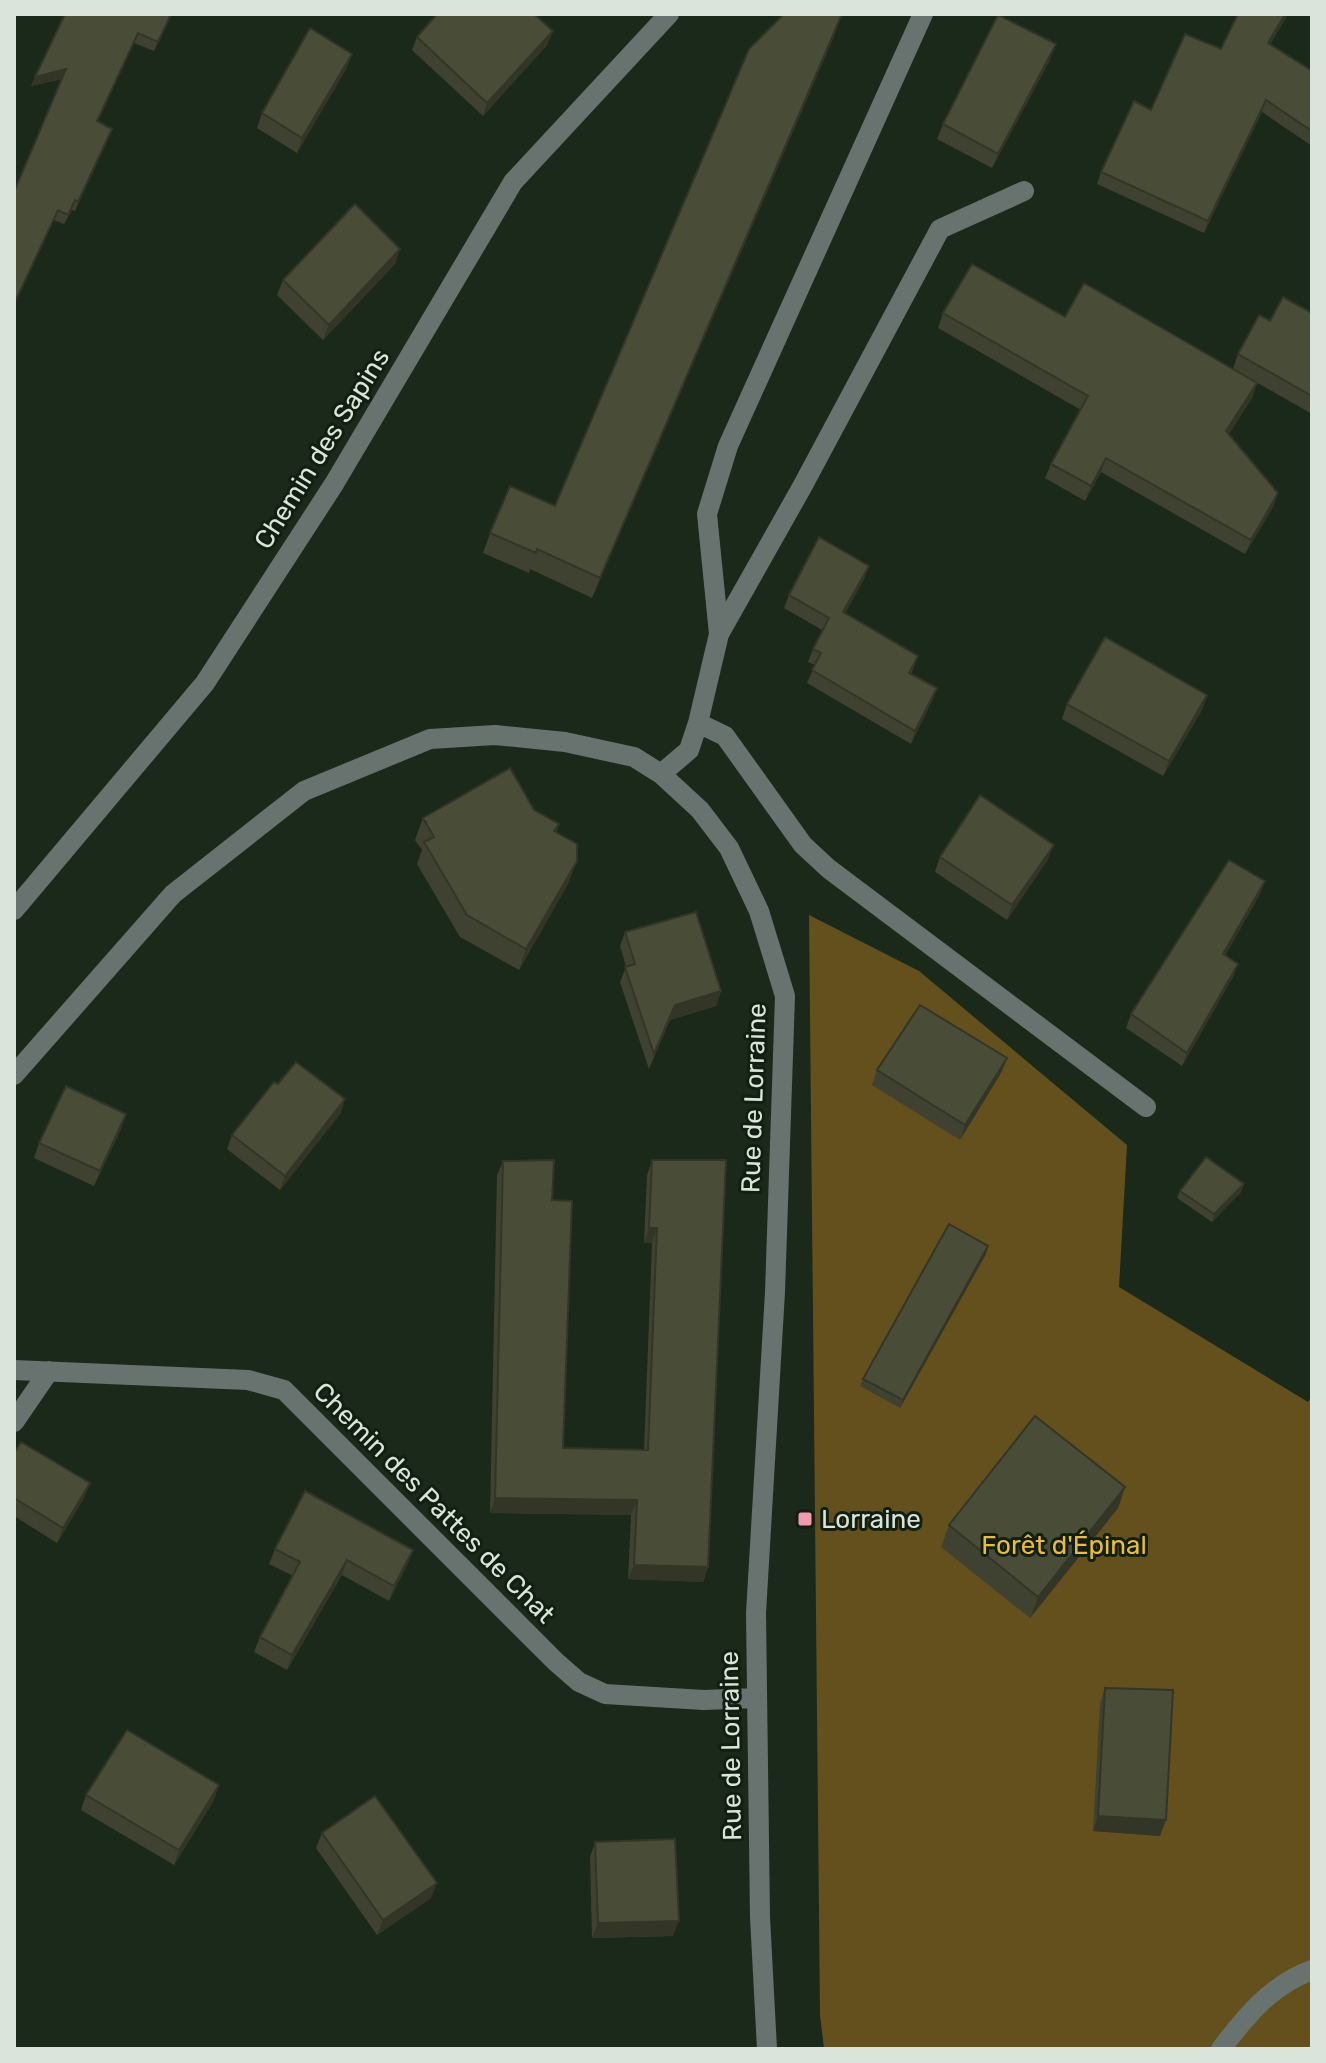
<svg xmlns="http://www.w3.org/2000/svg" width="1326" height="2063" viewBox="0 0 1326 2063" font-family="Rubik,sans-serif">
<rect width="100%" height="100%" fill="#1b291b"/>
<path fill="#63501d" d="M809 915 919 971 1127 1145 1119 1287 1308 1402 1312 1396V2049H824L820 2015Z"/>
<g fill="none" stroke-linecap="round" stroke-linejoin="round">
<path stroke="#68736f" stroke-width="20" d="M719 634 707 514 728 446 923 14
M698 723 725 736 803 845 829 869 1146 1107
M661 774 689 750 698 723 719 634 802 487 940 229 1024 191
M14 910 205 683 334 484 513 182 669 14
M14 1075 173 894 304 791 430 739 495 735 565 742 634 757 661 774 700 810 729 848 759 911 785 996 775 1292 756 1613 760 1917 767 2049
M14 1370 248 1380 284 1390 556 1662 579 1682 605 1694 704 1700 756 1698
M14 1422 49 1371
M1221 2049C1246 2016 1271 1985 1312 1970"/>
</g>
<path fill="#3f4230" d="M172 14 154 51 134 43 98 121 112 129 108 139 75 211 72 210 64 224 54 220 62 79 31 86 35 77Z
M1238 14H1287L1270 44 1312 71V146L1262 112 1204 233 1097 184 1101 172 1151 110 1221 49Z
M835 34 592 598 530 569 529 573 483 553 490 533 555 506Z
M417 37 548 44 483 116 412 50Z
M352 54 346 69 297 153 257 128 262 113Z
M1050 60 992 168 937 139 943 124Z
M400 249 395 264 323 340 277 295 283 280Z
M943 313 1065 317 1257 383 1252 398 1229 434 1278 493 1273 507 1245 554 1101 472 1085 501 1045 478 1051 464 1081 410 938 328Z
M1312 313V414L1233 369 1238 354 1270 321Z
M864 579 845 613 918 656 911 674 937 688 932 701 911 744 807 683 815 665 808 662 813 649 822 630 784 608 789 595Z
M1207 695 1202 710 1163 776 1062 719 1067 704Z
M534 810 559 824 556 832 569 882 519 970 460 937 417 864 422 850 415 840 423 818Z
M940 857 1048 859 1007 920 935 872Z
M1260 894 1225 955 1238 964 1233 977 1182 1066 1126 1028 1131 1014Z
M625 932 721 991 716 1006 670 1020 649 1069 620 982 626 967 620 946Z
M1007 1058 1001 1073 960 1140 872 1085 877 1070Z
M278 1084 345 1099 340 1114 280 1190 227 1149 232 1135Z
M121 1129 94 1186 34 1158 39 1143Z
M652 1160 708 1567 703 1582 628 1579 631 1515 490 1513 497 1175 503 1161 552 1200 563 1448 644 1450 652 1243H644L647 1175Z
M1244 1184 1241 1192 1212 1222 1177 1198 1180 1191Z
M986 1254 900 1408 860 1386 863 1379Z
M14 1453 90 1483 84 1498 57 1543 14 1516Z
M1125 1487 1118 1508 1030 1618 941 1547 949 1525Z
M275 1549 413 1550 407 1565 389 1601 342 1575 287 1670 254 1652 260 1637 293 1576 269 1564Z
M1105 1688 1160 1836 1093 1831 1100 1703Z
M86 1795 214 1800 174 1865 81 1810Z
M322 1833 431 1898 377 1935 316 1848Z
M595 1842 673 1936 592 1938 590 1857Z"/>
<path fill="#333627" d="M842 14 835 34 592 598 600 578Z
M1285 14H1287L1286 18 1264 55 1268 43Z
M553 31 548 44 483 116 487 103Z
M138 33 134 43 93 131 97 121Z
M1056 44 1050 60 992 168 998 154Z
M352 54 346 69 297 153 302 138Z
M66 69 63 79 31 86 35 77Z
M1266 100 1262 112 1204 233 1208 221Z
M112 129 108 139 75 211 78 202Z
M58 210 54 220 14 306V304Z
M400 249 395 264 323 340 329 325Z
M1257 383 1252 398 1221 446 1226 431Z
M1106 458 1101 472 1085 501 1091 486Z
M1278 493 1273 507 1245 554 1251 540Z
M869 566 864 579 839 625 843 612Z
M937 688 932 701 911 744 915 731Z
M1207 695 1202 710 1163 776 1169 761Z
M1054 845 1048 859 1007 920 1012 905Z
M577 861 569 882 519 970 526 949Z
M1265 881 1260 894 1219 967 1223 954Z
M1238 964 1233 977 1182 1066 1187 1053Z
M721 991 716 1006 670 1020 649 1069 675 1005Z
M1007 1058 1001 1073 960 1140 965 1125Z
M345 1099 340 1114 280 1190 285 1176Z
M126 1114 121 1129 94 1186 100 1171Z
M1244 1184 1241 1192 1212 1222 1214 1214Z
M649 1228H657L652 1243H644Z
M988 1246 986 1254 900 1408 903 1400Z
M90 1483 84 1498 57 1543 63 1528Z
M1125 1487 1118 1508 1030 1618 1038 1597Z
M495 1498 637 1500 631 1515 490 1513Z
M413 1550 407 1565 389 1601 394 1586Z
M347 1560 342 1575 287 1670 292 1655Z
M634 1565 708 1567 703 1582 628 1579Z
M219 1785 214 1800 174 1865 179 1850Z
M1098 1816 1166 1820 1160 1836 1093 1831Z
M437 1883 431 1898 377 1935 383 1920Z
M679 1921 673 1936 592 1938 598 1923Z"/>
<path fill="#494d38" stroke="#333627" stroke-width="2" d="M65 14H171L158 42 138 33 97 121 112 129 78 202 75 200 68 215 58 210 14 304V192L66 69 35 77Z
M437 14H534L553 31 487 103 417 37Z
M784 14H842L600 578 537 549 536 553 490 533 510 486 555 506 749 49Z
M1238 14H1285L1268 43 1312 71V131L1266 100 1208 221 1101 172 1134 101 1151 110 1185 34 1221 49Z
M998 15 1056 44 998 154 943 124Z
M310 28 352 54 302 138 262 113Z
M355 204 400 249 329 325 283 280Z
M972 264 1065 317 1084 283 1257 383 1226 431 1278 493 1251 540 1106 458 1091 486 1051 464 1088 396 943 313Z
M1283 297 1312 313V396L1238 354 1259 315 1270 321Z
M819 537 869 566 843 612 918 656 909 673 937 688 915 731 812 670 821 653 813 649 829 618 789 595Z
M1105 637 1207 695 1169 761 1067 704Z
M510 768 534 810 559 824 554 831 577 844V861L526 949 467 915 424 842 434 837 423 818Z
M980 795 1054 845 1012 905 940 857Z
M1229 860 1265 881 1223 954 1238 964 1187 1053 1131 1014Z
M696 912 721 991 675 1005 654 1054 625 967 635 964 625 932Z
M920 1005 1007 1058 965 1125 877 1070Z
M296 1062 345 1099 285 1176 232 1135 274 1082 278 1084Z
M66 1086 126 1114 100 1171 39 1143Z
M1206 1157 1244 1184 1214 1214 1180 1191Z
M554 1160 552 1200 572 1201 563 1448 648 1450 657 1228H649L652 1160H726L708 1567 634 1565 637 1500 495 1498 503 1161Z
M949 1224 988 1246 903 1400 863 1379Z
M1035 1416 1125 1487 1038 1597 949 1525Z
M21 1442 90 1483 63 1528 14 1498V1453Z
M305 1491 413 1550 394 1586 347 1560 292 1655 260 1637 300 1562 275 1549Z
M1105 1688 1173 1690 1166 1820 1098 1816Z
M127 1730 219 1785 179 1850 86 1795Z
M375 1796 437 1883 383 1920 322 1833Z
M675 1839 679 1921 598 1923 595 1842Z"/>
<rect fill="#f29aaf" stroke="#111f11" stroke-width="3" x="797" y="1511" width="16" height="16" rx="4"/>
<g text-anchor="middle" dominant-baseline="central" stroke-width="6" stroke-linejoin="round" paint-order="stroke">
<g font-size="26" fill="#dbe4da" stroke="#111f11">
<text transform="translate(322 449) rotate(-58)">Chemin des Sapins</text>
<text transform="translate(754 1098) rotate(-88)">Rue de Lorraine</text>
<text transform="translate(434 1503) rotate(45)">Chemin des Pattes de Chat</text>
<text transform="translate(731 1746) rotate(-91)">Rue de Lorraine</text>
</g>
<g font-size="26" fill="#dbe4da" stroke="#111f11" text-anchor="start">
<text x="821" y="1519">Lorraine</text>
</g>
<g font-size="26" fill="#ecbd37" stroke="#111f11">
<text x="1064" y="1545">Forêt d'Épinal</text>
</g>
</g>
<rect width="1326" height="2063" fill="none" stroke="#dbe4da" stroke-width="32"/>
</svg>
